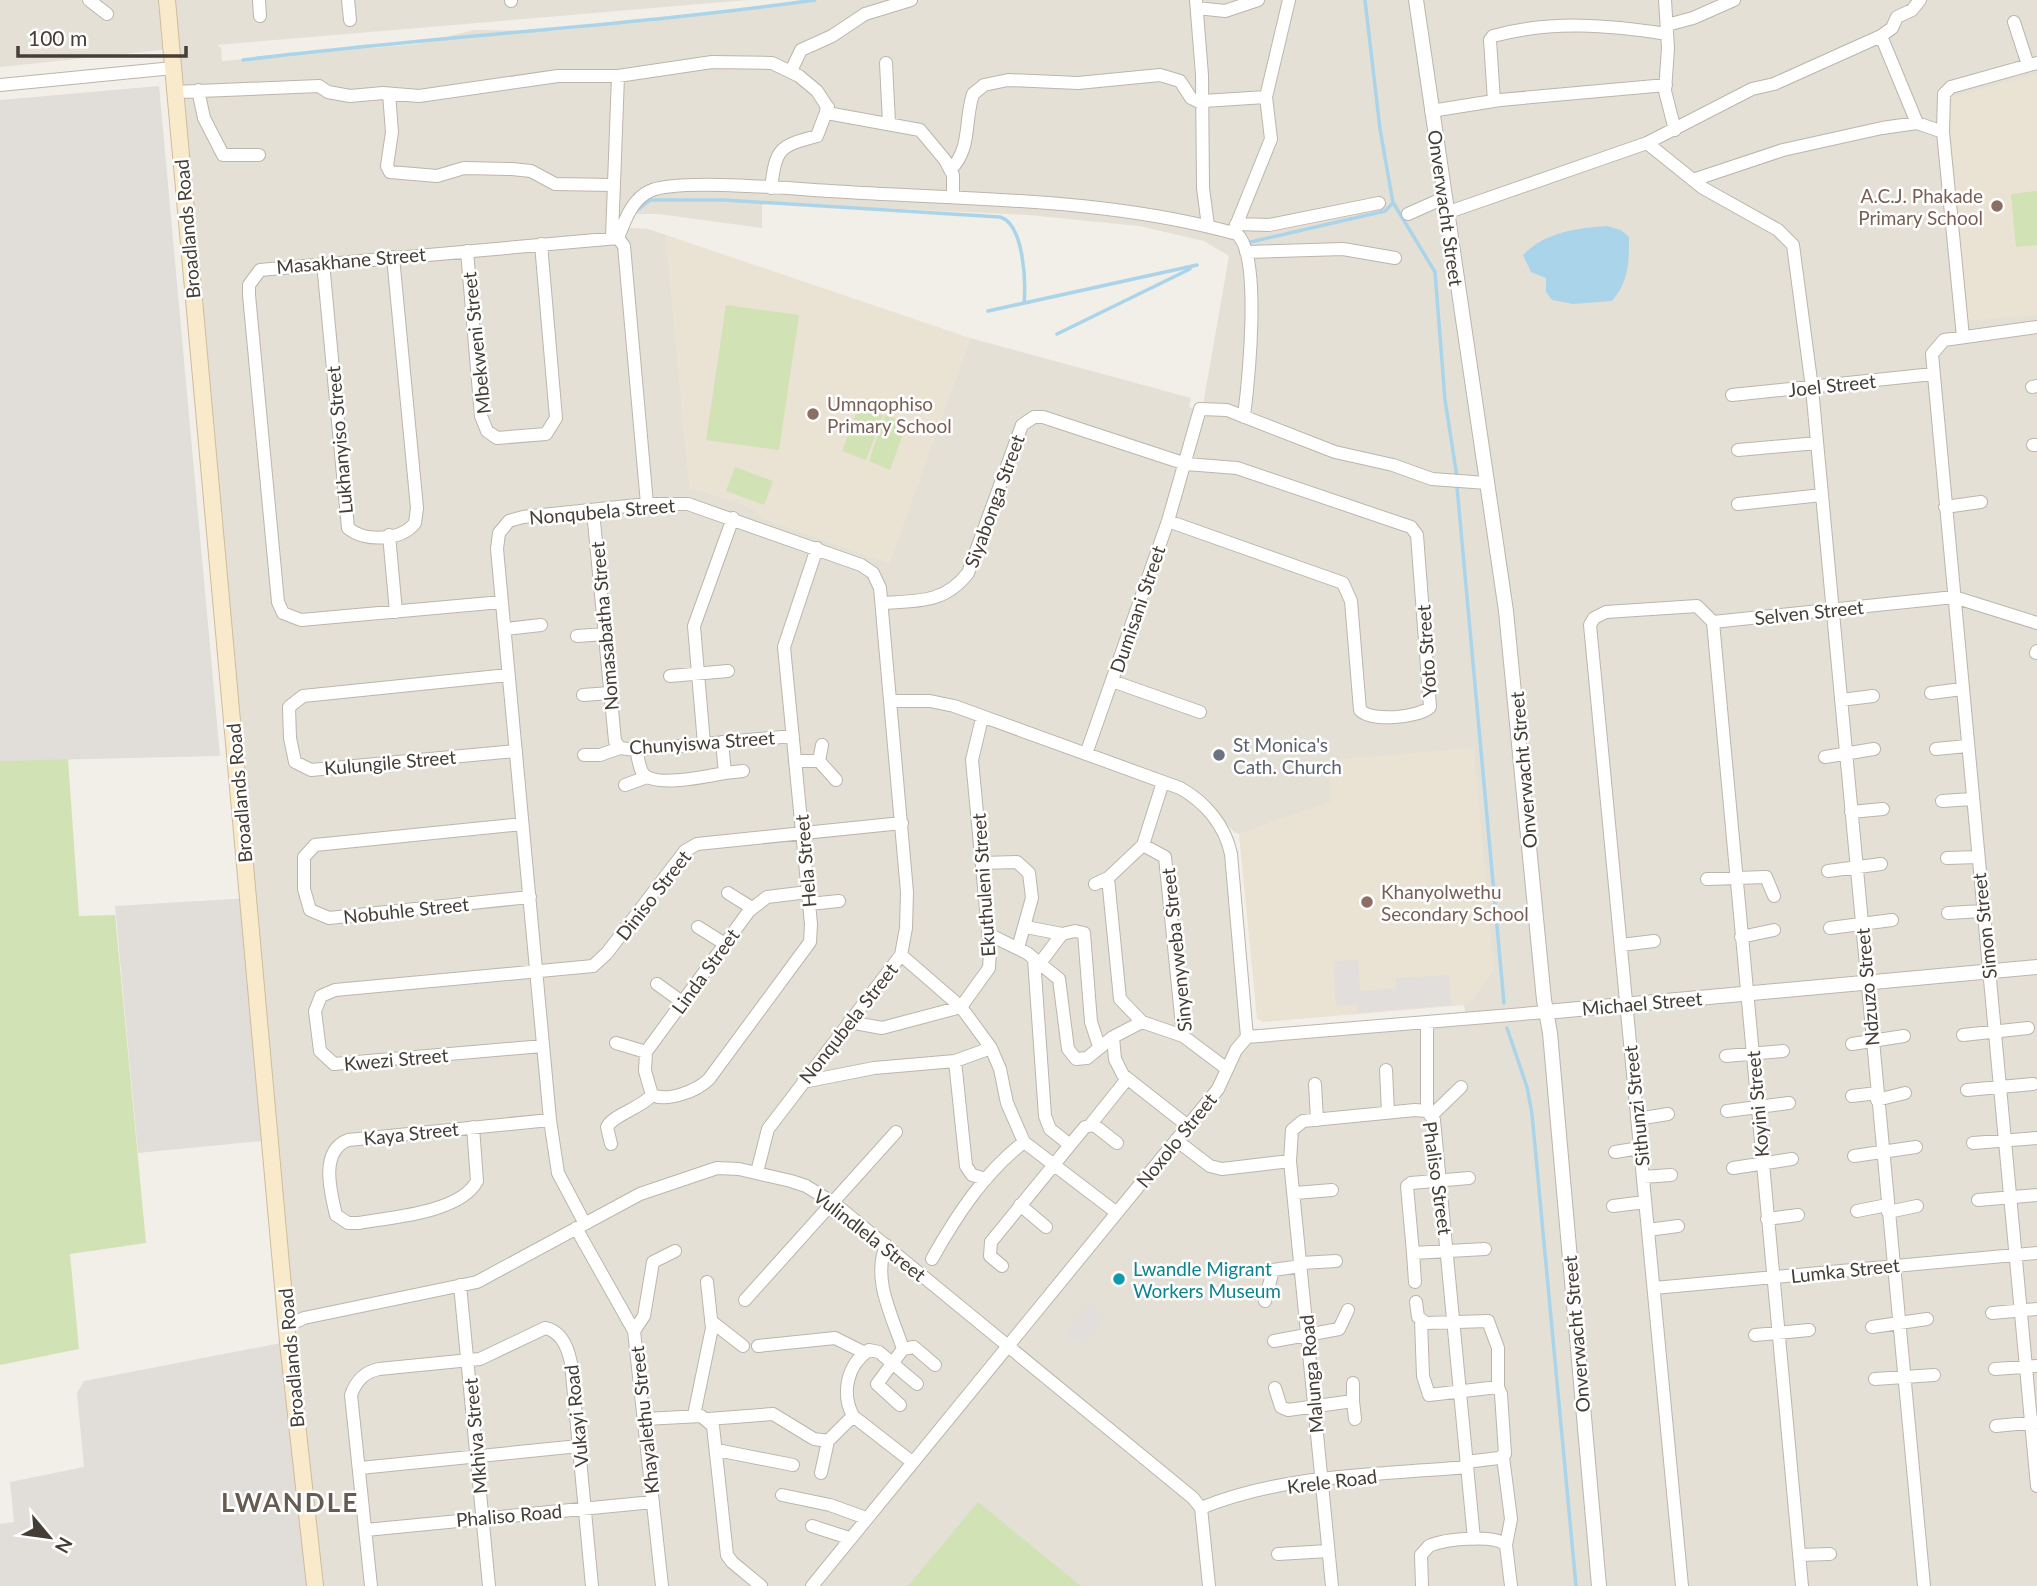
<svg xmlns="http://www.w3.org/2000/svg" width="2037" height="1586" viewBox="0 0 2037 1586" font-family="Lato,sans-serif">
<rect width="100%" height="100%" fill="#f2eee8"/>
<path fill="#e5e0d6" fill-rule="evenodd" d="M0 0H748L217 45 221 48 222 61 417 44 474 30 554 31 820 0H2037V1586H316L171 49 0 67ZM775 203 1029 215 1139 226 1204 241 1229 256 1203 405 1198 411 1189 407 1191 398 970 338 889 563 763 518 755 509 701 490H690L666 235 648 229 613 227 614 214H658L762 228V205ZM1330 770 1473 999 1464 1005 1466 1018 1247 1037 1225 830 1200 800 1203 796 1234 832 1239 834 1332 802Z"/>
<path fill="#e1ddd9" d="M159 86 220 756 0 761V100Z
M250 898 272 1140 138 1153 115 906Z
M291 1341 316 1586H0V1524L14 1522 10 1482 84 1467 77 1393 84 1381Z"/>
<path fill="#eae2d3" d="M2037 74V315L1967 321 1947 98Z
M666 235 970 338 889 563 763 518 755 509 701 490H690Z
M1474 748 1494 970 1473 999 1464 1005 1263 1022 1257 1019 1239 834 1332 802 1328 760Z"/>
<path fill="#d1e2b5" d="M2037 191V245L2016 247 2011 194Z
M726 305 799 315 779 450 706 440Z
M859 406 883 415 866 460 842 451Z
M885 415 907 423 890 470 869 461Z
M735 467 773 481 764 505 726 491Z
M68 759 79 916 115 915 146 1243 70 1254 79 1349 0 1365V761Z
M978 1502 1081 1586H908Z"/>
<path fill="#e1dedc" d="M1358 960 1360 991 1396 988V978L1449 975 1451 1005 1358 1013 1357 1004 1336 1006 1333 961Z
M1090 1303 1106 1316 1082 1345 1066 1332Z"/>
<path fill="#aad4e9" d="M1607 226 1621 230 1629 237C1629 263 1629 281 1612 301L1573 304 1552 300 1546 292V278L1531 272 1523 255C1545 232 1577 228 1607 226Z"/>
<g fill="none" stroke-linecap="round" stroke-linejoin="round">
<path stroke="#aad4e9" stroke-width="3.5" d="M243 60C433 36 625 27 815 0
M1394 204 1435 272 1445 400 1457 477
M637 210 650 200H724L1000 217C1024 224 1026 282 1024 303
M1246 243 1385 211 1393 203 1380 129 1365 0
M988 311 1197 265
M1057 334 1190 269
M1457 487 1504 1003
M1507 1028 1527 1087 1532 1114 1576 1586"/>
<g stroke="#bcb5ab" stroke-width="14">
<path id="minor" d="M89 0 107 14
M259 0 260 16
M348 0 350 20
M511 0V1
M1196 0 1202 75 1203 188 1208 226
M1665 0 1668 48 1665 91 1675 130
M1197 8 1225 11 1258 0
M2014 22 2028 65
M1667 25 1693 18 1734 0
M1881 36 1917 123
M886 63 889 123
M791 71 801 50 832 36 865 14 911 0
M0 85 173 68
M198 90 204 118 223 155H259
M175 92 319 86 328 92 350 96 383 93 419 96 558 76H618L712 62 772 63 799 76 817 91 826 105 827 113 920 130 945 160 953 175V196
M389 94 392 132 387 166 390 172 437 176 464 168 512 169 531 171 555 184 612 185
M1203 101 1266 97
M1494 101 1490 40 1493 36C1551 20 1609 25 1667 34
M1431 111 1500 100 1666 85
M1647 143 1703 188 1778 230 1793 245 1812 388 1924 1586
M950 170C972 149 964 121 973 94L984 85 1008 80 1078 83 1160 75 1180 81 1191 98 1203 104
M1693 180 1783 150 1882 128 1917 123 1943 132
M771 188C776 148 779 146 817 136L828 107
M1446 213 1647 143 1752 89 1774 84 1881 36 1892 28 1897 17 1912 10 1920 0
M1408 214 1444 198
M1236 224 1269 225 1379 203
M1233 233 1271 139 1266 97 1289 0
M612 237 618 76
M618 238C625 220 632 199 650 191 676 178 796 189 830 191 968 200 1103 197 1237 234 1262 256 1248 384 1244 417
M467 251 481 416 487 431 497 438 546 434 556 418 541 244
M1246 252 1343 249 1395 258
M323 263 348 528C364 542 401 541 415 523L417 508 393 257
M2037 327 1944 340 1932 354 2037 1486
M1963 337 1943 132 1944 94 1951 87 2037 63
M2032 387 2037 386
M1732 395 1933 374
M2033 445H2037
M1738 450 1817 443
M1738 504 1822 495
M1945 507 1981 502
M593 511 615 741 620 748 636 750 793 736
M389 535 396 612
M502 602 301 620 283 613 278 602 249 295V285L260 270 618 238 624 246 647 504
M882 603C918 601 945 603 968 573L1022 425 1034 417H1043L1186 464 1237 468 1411 527 1417 535 1430 707C1418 718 1371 722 1360 710L1351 601 1343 583 1168 521
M1713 622 1802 1586
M1713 622 1954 597 2037 623
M505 629 541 625
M577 636 605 634
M2036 653 2037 651
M508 675 303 696 289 707 290 738 295 762 311 770 516 751
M670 676 728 671
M1112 681 1200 712
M1931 693 1962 689
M583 695 610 693
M1841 700 1873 696
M704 744 694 626 733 518
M1936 749 1967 746
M636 750C638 757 639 766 642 772 652 789 709 776 725 773L722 742
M1086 754 1168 521 1200 409 1227 410 1335 452 1393 465 1432 479 1487 483
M584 755H600L620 748
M1825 757 1874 749
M795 761H819L836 780
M819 761 822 745
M725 773 743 771
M625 785 647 777
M1942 801 1972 799
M1851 812 1883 809
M522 824 315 845 304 857V889L310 910 329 918 530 897
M1143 845 1163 782
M1947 858 1978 857
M982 863 1017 862 1029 873 1032 898 1018 948
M1828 871 1881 864
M1108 878 1120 999 1142 1022 1183 1036
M1707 879 1766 877 1774 896
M1095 884 1108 878 1143 845 1165 857 1183 1036 1227 1069
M808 892 767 897 749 911 646 1052 645 1071 652 1095C668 1102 697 1091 709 1079L810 942 811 924 784 647 817 548
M728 893 752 908
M809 904 839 901
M1948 913 1983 911
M698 927 725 944
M1026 927 1062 934
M1830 928 1892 920
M988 934 1027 953 1059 979 1068 1049 1076 1059 1087 1058 1113 1037 1142 1022
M1741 937 1774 930
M1621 945 1654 941
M901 955 961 1007 989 968 990 951 972 760 982 718
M1034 959 1045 1116 1050 1129 1070 1145 1085 1127 1094 1125 1117 1143
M1040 963 1062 934 1075 931 1084 933 1091 1022 1099 1046
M657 984 682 1002
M849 1022 882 1028 961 1007 991 1048 1000 1069 1007 1103 1024 1142 1117 1213
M1963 1035 2028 1028
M1113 1037 1115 1059 1123 1075 1188 1126
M1247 1037 1546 1012
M616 1043 646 1052
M1852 1044 1904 1036
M543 1046 334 1064 320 1051 315 1011 321 996 335 990 593 966 607 953 685 851 697 844 902 823
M1726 1056 1783 1051
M955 1061 966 1166 972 1175 986 1179
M1386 1070 1388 1112
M803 1082 874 1068 955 1061 991 1048
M1315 1084 1317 1120
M1967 1090 2033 1084
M1852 1096 1877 1093
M1877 1100 1905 1093
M1427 1111V1022
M1727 1111 1789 1103
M1432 1115 1461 1087
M1637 1119 1668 1114
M1091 1124 1127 1079
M473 1127 477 1181C460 1213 391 1217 359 1223H348L336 1215C330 1190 320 1151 348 1140L550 1120
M1176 1140 1210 1166 1222 1169 1290 1161
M1973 1143 2037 1138
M611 1144 607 1127C614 1114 640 1109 652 1095
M1615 1152 1640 1148
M1854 1156 1916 1147
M1733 1168 1792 1159
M1643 1177 1671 1175
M1295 1193 1332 1190
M1978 1200 2037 1195
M1020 1205 1046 1227
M1613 1206 1645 1202
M1857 1211 1887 1205
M1888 1212 1917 1206
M1767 1219 1798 1215
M584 1222 558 1173 550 1120 497 549 499 533 509 521 523 517 647 504H688L861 565 873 573 880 588 907 892 906 928 901 955 768 1129 757 1172
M576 1228 634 1331 662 1586
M1648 1230 1678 1226
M886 1245C872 1280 892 1315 903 1349
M1413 1253 1407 1186 1411 1183 1469 1178
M932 1259C956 1216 984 1173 1024 1142
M1301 1263 1336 1261
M1002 1266 990 1256 991 1242 1070 1145
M1415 1282 1413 1253 1485 1249
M460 1285 489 1586
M1654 1288 2037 1253
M745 1300 896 1132
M1265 1301 1273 1270 1301 1266
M1416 1302 1418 1317 1426 1323 1488 1321 1498 1348V1387
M1992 1313 2037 1309
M711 1321 743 1346
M1421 1321 1423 1376 1429 1395 1498 1387 1501 1394 1505 1454 1499 1458 1466 1462
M287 1326 304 1318 477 1282 640 1194 717 1168 739 1169 791 1181 806 1186 835 1204 1193 1498 1201 1508 1209 1586
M1872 1327 1927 1319
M634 1331 644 1316 653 1262 675 1251
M1755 1335 1809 1330
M1274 1341 1339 1329 1348 1310
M758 1346 835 1338 865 1353
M1995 1369 2037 1366
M1875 1379 1934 1375
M1275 1388 1281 1407 1288 1410 1353 1401V1383
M1353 1401 1355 1419
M900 1405 877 1384 903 1349 914 1347 935 1365
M694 1415 712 1328 707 1282
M645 1419 701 1416 713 1426 727 1555 732 1562 761 1586
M708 1419 773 1414 814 1439 828 1441 853 1416
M1996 1426 2037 1422
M717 1450 793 1465
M1503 1457 1511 1519 1506 1545
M912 1462 853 1416C841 1393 847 1365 869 1350L879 1352 917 1384
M360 1468 579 1446
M821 1473 828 1441
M782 1495 830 1505 866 1518
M1201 1508C1283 1474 1378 1475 1466 1467
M812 1526 849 1538
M366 1530 653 1502
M1278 1554 1328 1551
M1799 1555 1830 1554
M371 1586 351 1395C356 1381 364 1372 379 1369L480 1359 545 1328C561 1331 568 1348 571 1363L592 1586
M812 1586 1218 1089 1236 1050 1247 1037 1231 854C1225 825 1205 802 1180 788L954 706 930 701H890
M1332 1586 1290 1161 1292 1130 1303 1121 1415 1110 1427 1111 1434 1120 1474 1539
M1422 1586 1421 1555 1429 1546C1444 1539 1494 1534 1506 1545L1511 1586
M1682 1586 1590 625 1594 618 1606 612 1697 606 1713 622"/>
</g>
<g stroke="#bcb5ab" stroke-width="16">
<path id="tertiary" d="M1416 0 1506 611 1544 1000 1550 1033 1599 1586
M1546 1012 2037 967"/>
</g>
<g stroke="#cdbd9c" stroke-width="18">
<path id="secondary" d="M167 0 288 1342 315 1586"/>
</g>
<use href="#minor" stroke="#fff" stroke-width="12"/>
<use href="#tertiary" stroke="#fff" stroke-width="14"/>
<use href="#secondary" stroke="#f9eacb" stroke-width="16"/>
</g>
<g fill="#8d6e63" stroke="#fff" stroke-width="2.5">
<circle cx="1997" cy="206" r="7"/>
<circle cx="813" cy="414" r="7"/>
<circle cx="1367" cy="902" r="7"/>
</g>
<circle fill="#6b7280" stroke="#fff" stroke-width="2.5" cx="1219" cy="755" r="7"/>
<circle fill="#0f9aa8" stroke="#fff" stroke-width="2.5" cx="1119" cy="1279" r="7"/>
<g text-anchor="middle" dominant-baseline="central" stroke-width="5" stroke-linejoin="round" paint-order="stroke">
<g font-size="19" fill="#785e54" stroke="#fff" text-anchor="start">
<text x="1983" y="195" text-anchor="end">A.C.J. Phakade<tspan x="1983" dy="22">Primary School</tspan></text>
<text x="827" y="403">Umnqophiso<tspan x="827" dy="22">Primary School</tspan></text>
<text x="1381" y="891">Khanyolwethu<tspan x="1381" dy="22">Secondary School</tspan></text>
</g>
<g font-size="19" fill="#443e37" stroke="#fff">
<text transform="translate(1446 208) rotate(82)">Onverwacht Street</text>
<text transform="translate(187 229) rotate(-95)">Broadlands Road</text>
<text transform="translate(351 260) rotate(-5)">Masakhane Street</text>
<text transform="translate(476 343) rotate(-96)">Mbekweni Street</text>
<text transform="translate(1832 385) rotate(-6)">Joel Street</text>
<text transform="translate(339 440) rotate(-95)">Lukhanyiso Street</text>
<text transform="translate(994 501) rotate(-70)">Siyabonga Street</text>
<text transform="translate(602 511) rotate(-5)">Nonqubela Street</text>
<text transform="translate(1137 609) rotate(-71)">Dumisani Street</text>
<text transform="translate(1809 612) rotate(-6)">Selven Street</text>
<text transform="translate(604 626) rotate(-95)">Nomasabatha Street</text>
<text transform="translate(1426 651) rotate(-94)">Yoto Street</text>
<text transform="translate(702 742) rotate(-4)">Chunyiswa Street</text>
<text transform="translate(390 762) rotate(-5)">Kulungile Street</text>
<text transform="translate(1523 770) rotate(-95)">Onverwacht Street</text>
<text transform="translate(239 793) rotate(-95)">Broadlands Road</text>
<text transform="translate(805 861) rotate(-95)">Hela Street</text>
<text transform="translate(983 885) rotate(-94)">Ekuthuleni Street</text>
<text transform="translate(653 895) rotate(-52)">Diniso Street</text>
<text transform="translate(406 910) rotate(-6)">Nobuhle Street</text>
<text transform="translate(1984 926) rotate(-96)">Simon Street</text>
<text transform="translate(1176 950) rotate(-96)">Sinyenyweba Street</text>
<text transform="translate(705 971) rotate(-54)">Linda Street</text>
<text transform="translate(1867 987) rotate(-95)">Ndzuzo Street</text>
<text transform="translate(1642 1003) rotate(-5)">Michael Street</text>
<text transform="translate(848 1023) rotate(-52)">Nonqubela Street</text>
<text transform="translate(396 1059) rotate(-5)">Kwezi Street</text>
<text transform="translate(1757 1104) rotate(-95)">Koyini Street</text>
<text transform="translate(1636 1106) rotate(-96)">Sithunzi Street</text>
<text transform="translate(411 1133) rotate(-6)">Kaya Street</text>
<text transform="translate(1176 1140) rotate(-51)">Noxolo Street</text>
<text transform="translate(1438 1178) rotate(82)">Phaliso Street</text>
<text transform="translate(870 1235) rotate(38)">Vulindlela Street</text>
<text transform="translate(1845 1270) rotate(-6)">Lumka Street</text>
<text transform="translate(1576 1334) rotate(-95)">Onverwacht Street</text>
<text transform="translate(291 1358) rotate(-95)">Broadlands Road</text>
<text transform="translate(1311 1374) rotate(-95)">Malunga Road</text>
<text transform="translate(576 1416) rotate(-96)">Vukayi Road</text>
<text transform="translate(644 1420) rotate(-96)">Khayalethu Street</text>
<text transform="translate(475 1436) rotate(-95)">Mkhiva Street</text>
<text transform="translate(1332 1481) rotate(-7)">Krele Road</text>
<text transform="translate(509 1515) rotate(-5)">Phaliso Road</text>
</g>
<g font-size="19" fill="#5b616d" stroke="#fff" text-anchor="start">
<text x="1233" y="744">St Monica's<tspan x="1233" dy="22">Cath. Church</tspan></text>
</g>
<g font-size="19" fill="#0d838f" stroke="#fff" text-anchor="start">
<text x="1133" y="1268">Lwandle Migrant<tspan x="1133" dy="22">Workers Museum</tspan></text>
</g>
<g font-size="26" font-weight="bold" letter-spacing="2" fill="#665b50" stroke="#fff">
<text x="290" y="1502">LWANDLE</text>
</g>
</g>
<g transform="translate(49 1537) rotate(119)" stroke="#ffffff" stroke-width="5" paint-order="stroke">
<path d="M0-5L12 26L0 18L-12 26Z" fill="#443e37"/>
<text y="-10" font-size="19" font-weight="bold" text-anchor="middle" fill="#443e37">N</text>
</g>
<path d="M18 46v10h168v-10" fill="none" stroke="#443e37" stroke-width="3.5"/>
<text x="28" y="46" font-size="21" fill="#443e37" stroke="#ffffff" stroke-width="5" paint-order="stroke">100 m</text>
</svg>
